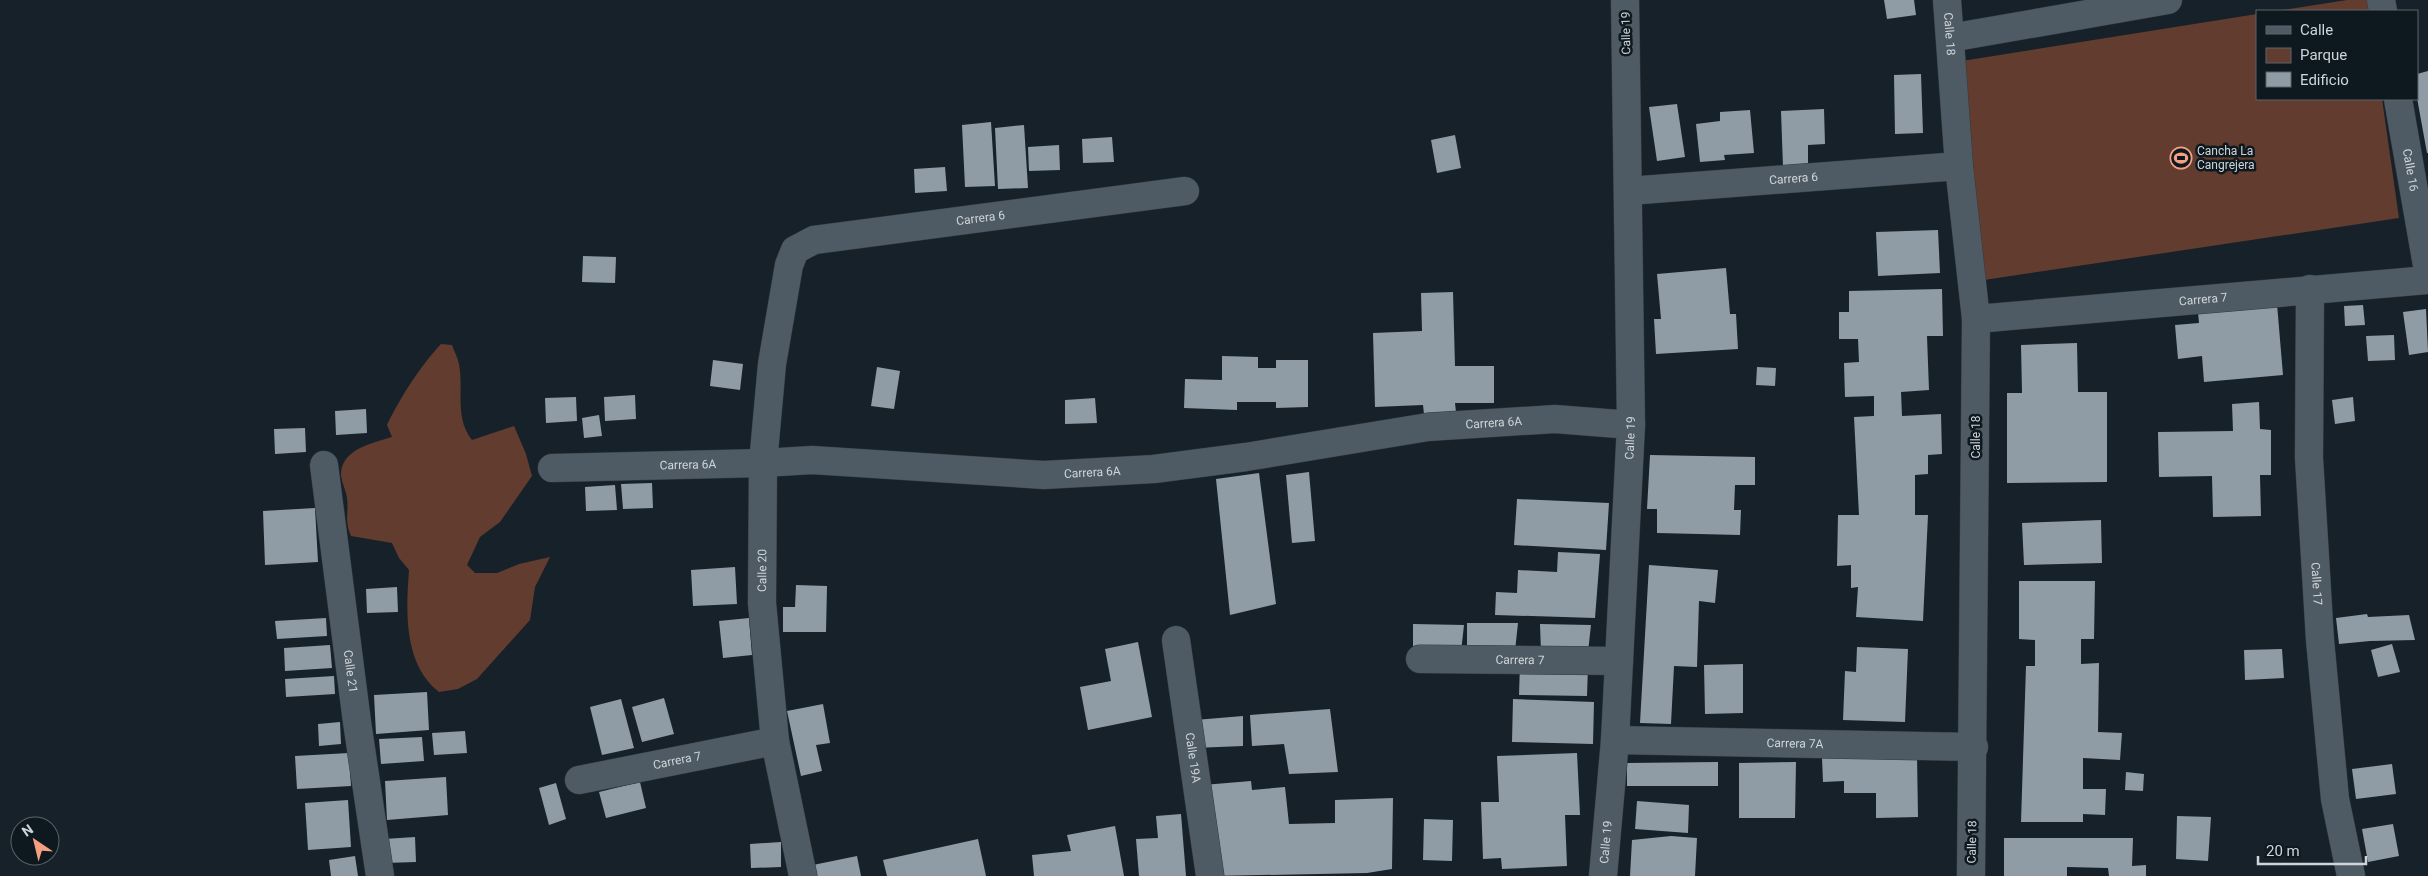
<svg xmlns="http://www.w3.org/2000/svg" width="2428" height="876" viewBox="0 0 2428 876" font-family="Roboto,sans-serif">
<rect width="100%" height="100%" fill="#172129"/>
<path fill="#613c2f" d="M2347 0H2368L2370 11H2276Z
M2257 14V99H2382L2399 218 1984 280 1962 61Z
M441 344 452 345C454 351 458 358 459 364 464 391 454 417 472 440L514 426 526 454 532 476 500 522 480 537 467 565 475 573H497L519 564 550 557 535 587 530 620 477 679 458 689 439 692C403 664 406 611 409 570L399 558 392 543 351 536C344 519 349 514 347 498 346 491 342 483 341 476 340 449 373 443 392 437L387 425C400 398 421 365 441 344Z"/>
<path fill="#8f9ca6" d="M1884 0H1914L1916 15 1887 19Z
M2428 71V153H2427L2417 98V74Z
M1921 74 1923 133 1895 134 1894 75Z
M1677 104 1685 157 1657 161 1649 107Z
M1824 109 1825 144 1808 145V166L1783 167 1781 111Z
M1750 110 1754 153 1724 155 1725 160 1700 162 1696 124 1720 121V112Z
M991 122 995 186 965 187 962 125Z
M1024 125 1028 188 998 189 995 128Z
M1455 135 1461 168 1437 173 1431 140Z
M1112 137 1114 162 1083 163 1082 139Z
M1059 145 1060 170 1029 171 1028 147Z
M945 167 947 191 915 193 914 169Z
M1938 230 1940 273 1878 276 1876 232Z
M583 256 616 257 615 283 582 282Z
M1726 268 1730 314H1736L1738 349 1656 354 1654 319H1661L1657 274Z
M1942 289 1943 336H1927L1929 390 1901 392 1902 416 1941 414 1942 454 1928 455V474L1915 475V515H1928L1923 621 1856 617 1858 587 1851 588V565L1837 566 1838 515H1859L1854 417 1874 416V396L1845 397 1844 363 1859 362 1858 339H1839V312H1849V291Z
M1453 292 1455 366H1494V403H1455L1456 412 1424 414 1423 405 1375 407 1373 333 1422 331 1421 293Z
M2277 304 2283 375 2204 382 2202 356 2178 359 2175 325 2199 323 2198 312Z
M2363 305 2365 325 2345 326 2344 306Z
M2426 309 2428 352 2409 355 2403 312Z
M2394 335 2395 360 2368 361 2366 336Z
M2077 343 2078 392H2107V482L2007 483V393H2022L2021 345Z
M1222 356 1258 357V368H1276V360H1308V407L1276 408V402H1237V410L1184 408 1185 379 1222 380Z
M713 360 743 364 740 390 710 386Z
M877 367 900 371 894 409 871 406Z
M1757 367 1776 368 1775 386 1756 385Z
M635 395 636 419 605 421 604 397Z
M576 397 577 421 546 423 545 398Z
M2353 397 2355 421 2335 424 2332 400Z
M1095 398 1097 423 1065 424V400Z
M2259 402 2260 429 2271 430V475H2260L2261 516 2213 517 2212 476 2159 477 2158 432 2233 431 2232 404Z
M366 409 367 433 336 435 335 411Z
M599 415 602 436 584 438 582 418Z
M305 428 306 452 275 454 274 429Z
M1650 455 1755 457V485H1735L1734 510H1741L1740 535 1657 533V509H1647Z
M1309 472 1315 541 1292 543 1286 475Z
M1259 473 1276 604 1230 615 1216 479Z
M652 483 653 508 623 509 621 484Z
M615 485 617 510 586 511 585 487Z
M1517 499 1609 503 1606 550 1514 545Z
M315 508 318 562 265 565 263 511Z
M2101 520 2102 563 2024 565 2022 523Z
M1558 552 1600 554 1595 618 1495 615 1496 592 1517 593 1518 570 1557 572Z
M1649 565 1718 570 1715 603 1699 601 1697 667 1674 666 1671 724 1640 723Z
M735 567 737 604 693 606 691 570Z
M2019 581H2095L2094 639H2081V664L2099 663 2098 732 2122 733 2120 760 2083 758V789H2106L2105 815 2083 814V822H2021L2026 666H2035V640L2019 639Z
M796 585 827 586 826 632H783V607H795Z
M397 587 398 612 367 613 366 589Z
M2367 614 2368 617 2409 615 2415 640 2370 641 2339 644 2336 618Z
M326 618 327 636 277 639 275 621Z
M749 618 752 655 723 658 719 621Z
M1467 623H1518L1515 651H1467Z
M1413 624 1464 625 1461 652H1413Z
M1540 624 1591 625 1588 652H1541Z
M1138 642 1152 717 1088 730 1080 687 1111 681 1105 649Z
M2392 644 2400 672 2378 677 2371 650Z
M330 645 332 668 285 671 284 648Z
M1857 647 1908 649 1905 722 1843 720 1845 671 1856 672Z
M2282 649 2284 678 2245 680 2244 650Z
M1520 664 1588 666 1587 696 1519 695Z
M1743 664V713L1705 714 1704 665Z
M334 676 335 694 286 697 285 679Z
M427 692 429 730 376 734 374 695Z
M664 698 674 734 642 742 632 707Z
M621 699 634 748 602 755 590 707Z
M1513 699 1594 702 1593 744 1512 742Z
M823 704 830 743 816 745 822 771 801 776 787 711Z
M1330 709 1338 772 1289 774 1284 744 1252 746 1250 715Z
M1243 716V746L1194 748 1195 720Z
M340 722 341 744 319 746 318 724Z
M465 731 467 753 434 755 432 733Z
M422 737 424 761 381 764 379 739Z
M349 753 351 786 297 789 295 756Z
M1577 753 1580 815H1565L1567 866 1502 869 1501 858 1483 859 1481 802H1499L1497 756Z
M1917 755 1918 817 1876 818V793H1844V781L1823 782 1822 758Z
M1718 762V786H1627V763Z
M1796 762 1795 818H1739V763Z
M2392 764 2396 794 2356 799 2352 769Z
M2126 772 2144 774 2143 791 2125 790Z
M446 777 448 815 387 820 385 781Z
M1251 781 1252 790 1285 787 1289 824 1335 823V800L1393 798 1392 869 1367 873 1212 876 1203 785Z
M640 782 646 808 606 818 599 792Z
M556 783 566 819 549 825 539 788Z
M348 800 351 847 308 850 305 803Z
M1637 801 1689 805 1688 833 1635 829Z
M1181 814 1186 876H1139L1136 839 1158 838 1156 816Z
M2177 816 2211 817 2208 861 2176 859Z
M1424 819 1453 820 1452 861 1423 860Z
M2393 824 2399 856 2368 862 2362 829Z
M1115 826 1124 876H1034L1032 855 1071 851 1067 835Z
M1671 836 1697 838 1695 876H1630L1632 840Z
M415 837 416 862 386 863 384 839Z
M2004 838H2133L2132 866 2146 865V876H2109L2108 868 2067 867V876H2004Z
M978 839 986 876H887L883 860Z
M781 842V867L751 868 750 844Z
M355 856 358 876H331L329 860Z
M857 856 861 876H816L813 865Z"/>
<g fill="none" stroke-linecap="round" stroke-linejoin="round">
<g stroke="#343b41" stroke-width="29">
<g id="minor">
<path id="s1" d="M1947 0 1959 166 1976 319 1971 876"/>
<path d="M2381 0 2383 11"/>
<path d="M1950 38 2168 0"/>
<path id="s2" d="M2398 99 2428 271"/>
<path id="s3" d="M1628 191 1959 166"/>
<path id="s4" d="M2310 289 2309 458 2320 640 2335 799 2351 876"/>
<path id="s5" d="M1976 319 2428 280"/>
<path id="s6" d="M324 465 357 722 380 876"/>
<path id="s7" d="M552 468 763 463 812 460 1044 475 1154 469 1246 457 1428 427 1555 419 1631 425"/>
<path id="s8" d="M1176 640 1210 876"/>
<path id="s9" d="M1420 659 1619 661"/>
<path id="s10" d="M1615 740 1974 747"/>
<path id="s11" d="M579 780 775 741"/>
<path id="s12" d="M803 876 775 741 762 603 763 463 772 364 789 265 795 250 814 240 1185 191"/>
<path id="s13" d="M1603 876 1615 740 1631 425 1625 0"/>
</g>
</g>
<use href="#minor" stroke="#4f5b64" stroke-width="28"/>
</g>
<defs>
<g id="stadium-ring" transform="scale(1.125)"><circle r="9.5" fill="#0e181f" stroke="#f3a082" stroke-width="1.5"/><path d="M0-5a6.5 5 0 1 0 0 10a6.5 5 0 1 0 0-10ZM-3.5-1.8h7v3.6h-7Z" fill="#f3a082"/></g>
</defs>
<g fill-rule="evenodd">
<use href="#stadium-ring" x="2181" y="158"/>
</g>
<g text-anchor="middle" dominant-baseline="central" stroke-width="5" stroke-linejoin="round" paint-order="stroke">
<g font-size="12" fill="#ced5da" stroke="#0e181f">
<text transform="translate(1626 33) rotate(-91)">Calle 19</text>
<text stroke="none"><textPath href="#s1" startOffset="34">Calle 18</textPath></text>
<text stroke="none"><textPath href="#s2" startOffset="72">Calle 16</textPath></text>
<text stroke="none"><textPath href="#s3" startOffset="166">Carrera 6</textPath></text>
<text stroke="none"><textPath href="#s12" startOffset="822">Carrera 6</textPath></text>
<text stroke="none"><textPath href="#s5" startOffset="228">Carrera 7</textPath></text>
<text stroke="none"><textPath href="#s7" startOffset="946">Carrera 6A</textPath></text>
<text transform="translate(1976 437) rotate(-90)">Calle 18</text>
<text stroke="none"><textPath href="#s13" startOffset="439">Calle 19</textPath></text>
<text stroke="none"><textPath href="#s7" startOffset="136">Carrera 6A</textPath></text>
<text stroke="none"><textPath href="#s7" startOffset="541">Carrera 6A</textPath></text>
<text stroke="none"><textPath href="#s12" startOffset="309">Calle 20</textPath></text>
<text stroke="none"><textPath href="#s4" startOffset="295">Calle 17</textPath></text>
<text stroke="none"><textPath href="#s9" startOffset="100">Carrera 7</textPath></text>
<text stroke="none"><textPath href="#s6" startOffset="208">Calle 21</textPath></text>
<text stroke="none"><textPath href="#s10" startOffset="180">Carrera 7A</textPath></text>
<text stroke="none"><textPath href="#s8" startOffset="119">Calle 19A</textPath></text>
<text stroke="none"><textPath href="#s11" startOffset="100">Carrera 7</textPath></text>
<text transform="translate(1972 842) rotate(-89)">Calle 18</text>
<text stroke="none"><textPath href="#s13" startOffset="34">Calle 19</textPath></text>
</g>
<g font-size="12" fill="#ced5da" stroke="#0e181f" text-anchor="start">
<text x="2197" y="151">Cancha La<tspan x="2197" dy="14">Cangrejera</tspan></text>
</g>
</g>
<rect x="2256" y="10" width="162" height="90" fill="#0e181f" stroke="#5b646a"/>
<rect x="2266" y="26" width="25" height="8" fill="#4f5b64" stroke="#5b646a"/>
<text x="2300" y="35" font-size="15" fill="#ced5da">Calle</text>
<rect x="2266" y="48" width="25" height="15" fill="#613c2f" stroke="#5b646a"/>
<text x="2300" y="60" font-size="15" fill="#ced5da">Parque</text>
<rect x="2266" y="72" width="25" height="15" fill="#8f9ca6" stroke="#5b646a"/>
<text x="2300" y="85" font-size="15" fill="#ced5da">Edificio</text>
<g transform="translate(35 841) rotate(325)"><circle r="24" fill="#0e181f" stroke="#5b646a"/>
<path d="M0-4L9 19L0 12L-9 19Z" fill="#f3a082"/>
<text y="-8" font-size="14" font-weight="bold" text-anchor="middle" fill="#ced5da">N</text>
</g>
<path d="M2258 856v8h108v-8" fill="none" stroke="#ced5da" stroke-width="2.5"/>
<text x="2266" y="856" font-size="15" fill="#ced5da" stroke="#0e181f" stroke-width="4" paint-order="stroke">20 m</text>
</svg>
